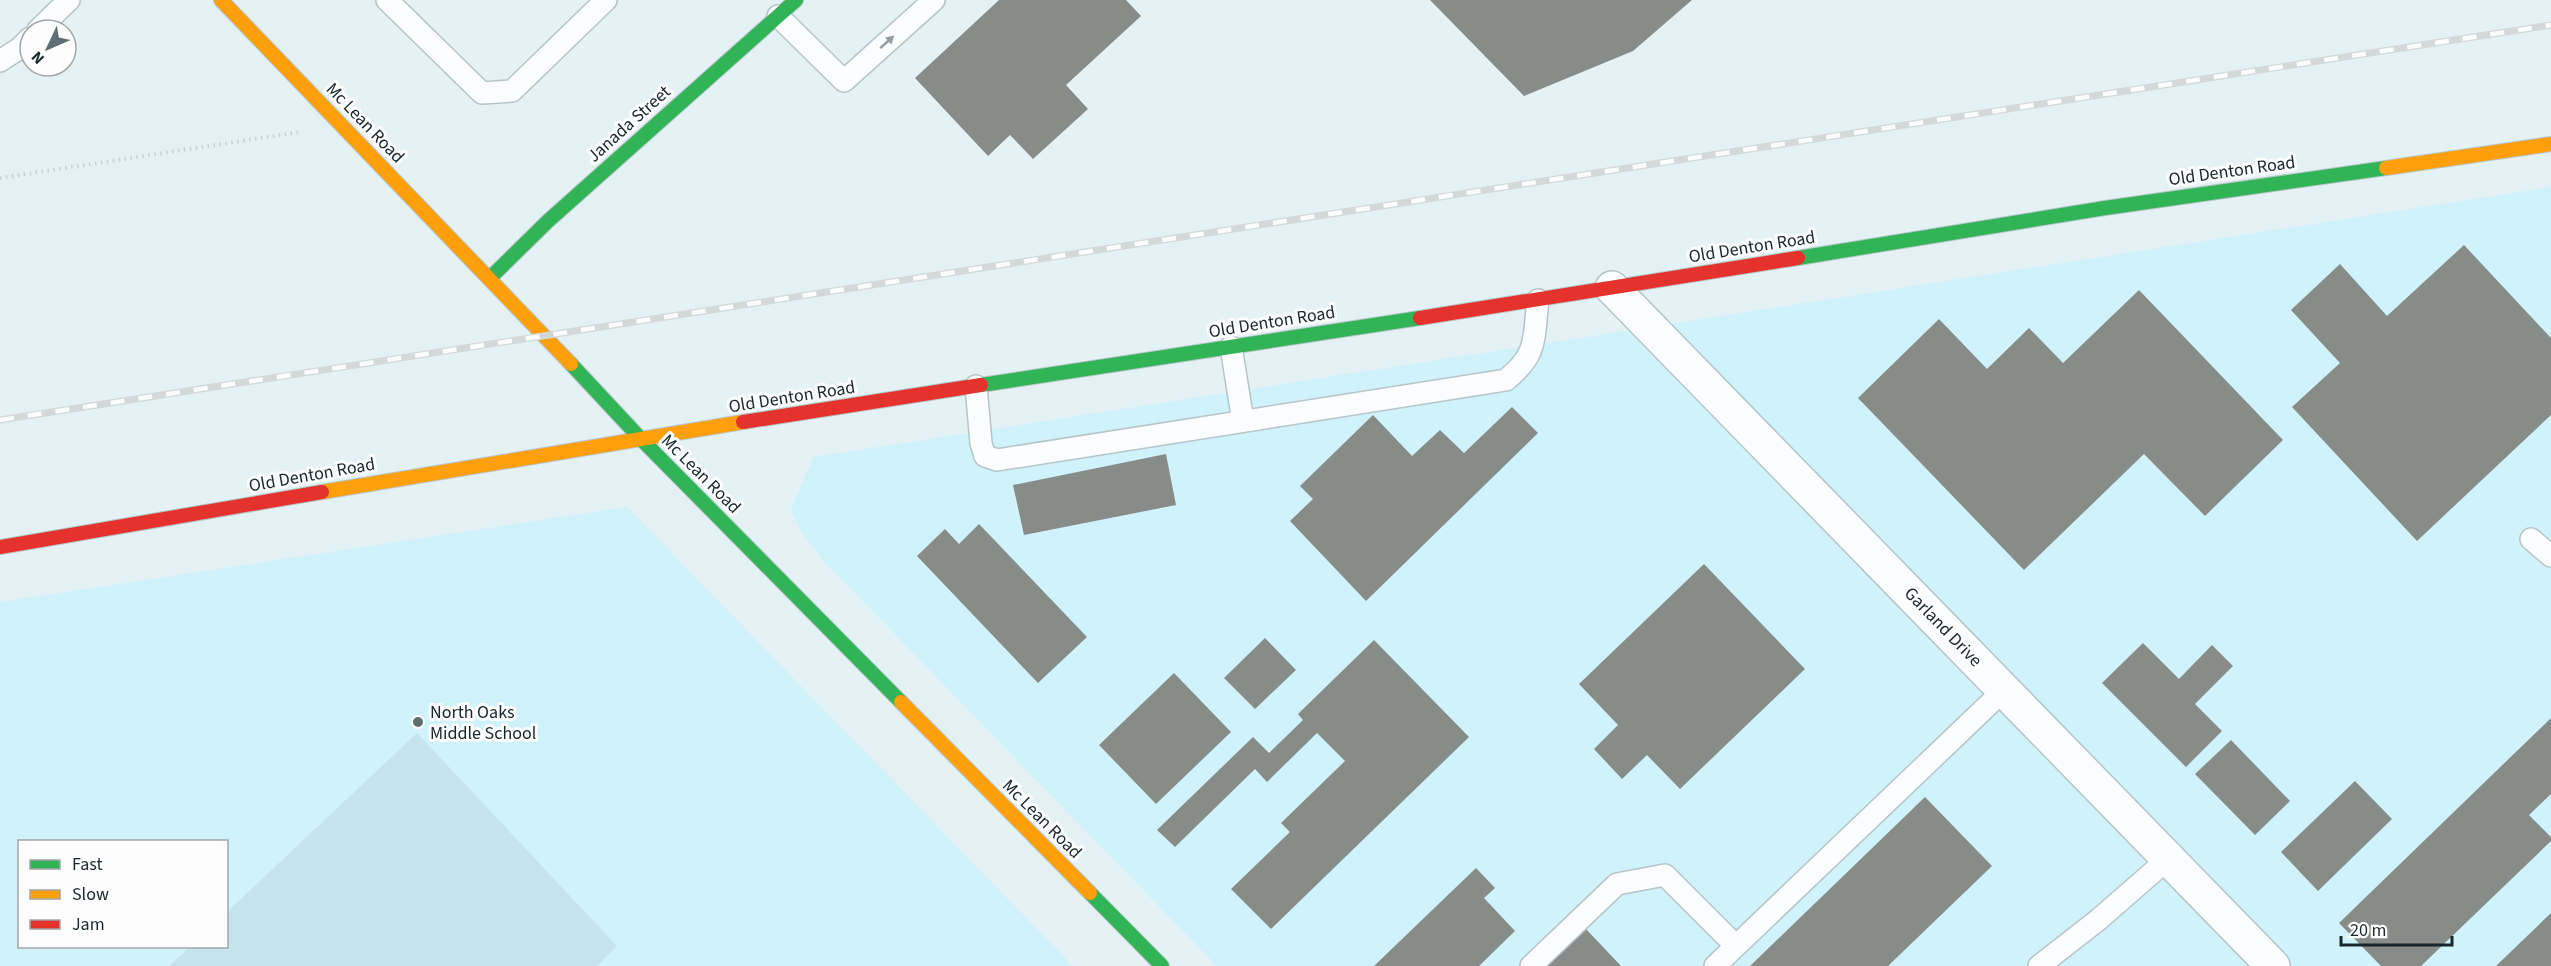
<svg xmlns="http://www.w3.org/2000/svg" width="2551" height="966" viewBox="0 0 2551 966" font-family="'Source Sans 3',sans-serif">
<rect width="100%" height="100%" fill="#e4f1f5"/>
<path fill="#d0f2fa" fill-rule="evenodd" d="M2551 187V966H1217L823 560 802 533 791 509 814 457Z
M627 507 1073 966H0V602ZM20 842H226V946H20Z"/>
<path fill="#c5e4ed" d="M417 733 617 946 597 966H169L190 947 226 946 227 912Z"/>
<path fill="#888c89" d="M999 0H1126L1141 16 1066 85 1088 109 1033 159 1010 135 988 156 915 78Z
M1430 0H1692L1633 51 1524 96Z
M2464 245 2551 338V415L2417 541 2292 407 2340 363 2291 310 2340 264 2387 316Z
M2139 290 2283 440 2205 516 2144 454 2024 570 1858 398 1939 319 1987 369 2029 328 2063 363Z
M1512 407 1538 433 1366 601 1290 521 1313 499 1300 486 1373 415 1412 456 1440 430 1464 453Z
M1166 454 1176 505 1024 535 1013 485Z
M979 524 1087 637 1038 683 917 556 945 529 959 544Z
M1704 564 1805 669 1680 789 1647 755 1622 779 1594 749 1618 725 1579 684Z
M1265 638 1296 670 1255 709 1224 678Z
M1374 640 1469 737 1271 929 1231 889 1290 832 1281 823 1345 761 1317 733 1267 782 1255 769 1175 847 1157 830 1253 737 1269 753 1303 720 1298 714Z
M2143 643 2179 679 2212 645 2233 666 2195 704 2222 731 2186 767 2102 683Z
M1174 673 1231 732 1156 804 1099 745Z
M2551 718V794L2529 815 2551 837V841L2421 966H2381L2339 923Z
M2231 740 2290 801 2255 835 2195 774Z
M2355 781 2392 819 2318 891 2281 852Z
M1925 797 1992 866 1888 966H1750Z
M1476 868 1495 888 1484 898 1515 931 1479 966H1374Z
M2551 913V966H2496Z
M1586 929 1621 966H1547Z"/>
<g fill="none" stroke-linecap="round" stroke-linejoin="round">
<g stroke="#b7c5c8" stroke-width="24">
<path id="lane" d="M387 0 482 93 512 91 606 0
M778 16 844 81 934 0
M38 30 69 0
M0 61 20 48 30 38
M1231 347 1243 421
M976 386 981 443 985 456 997 460 1506 380C1539 353 1533 339 1538 300
M2531 539 2551 556
M1531 966 1617 884 1665 875 1736 946
M1715 966 2004 690
M2039 966 2098 920 2168 859"/>
</g>
<g stroke="#b7c5c8" stroke-width="36">
<path id="street" d="M1612 288 2273 966"/>
</g>
<g stroke="#b7c5c8" stroke-width="16">
<path id="fast" d="M1798 258 2105 208 2386 168
M490 278 548 221 796 0
M571 364 640 438 901 702
M981 385 1420 318
M1090 893 1162 966"/>
</g>
<g stroke="#b7c5c8" stroke-width="16">
<path id="slow" d="M221 0 571 364
M2386 168 2551 144
M322 492 743 422
M901 702 1090 893"/>
</g>
<g stroke="#b7c5c8" stroke-width="16">
<path id="jam" d="M1420 318 1798 258
M743 422 981 385
M0 547 322 492"/>
</g>
<path stroke="#cbd0d1" stroke-width="4" stroke-dasharray="1.5 4.5" stroke-linecap="butt" d="M0 178 300 132"/>
<use href="#lane" stroke="#fbfdfe" stroke-width="21"/>
<use href="#street" stroke="#fbfdfe" stroke-width="33"/>
<use href="#fast" stroke="#30b455" stroke-width="14"/>
<use href="#slow" stroke="#ff9f0a" stroke-width="14"/>
<use href="#jam" stroke="#e5322d" stroke-width="14"/>
<g stroke="#d3d8d9" stroke-width="7">
<path id="rail" d="M0 420 2551 25"/>
</g>
<use href="#rail" stroke="#fdfdfd" stroke-width="4.5" stroke-dasharray="14" stroke-linecap="butt"/>
</g>
<defs><path id="oneway-solid" d="M-6-.8H1V-3.2L6.5 0L1 3.2V.8H-6Z" transform="scale(1.5)"/></defs>
<use fill="#949d9f" href="#oneway-solid" transform="translate(887 42) rotate(-42)"/>
<circle fill="#5f6e72" stroke="#fdfdfd" stroke-width="2" cx="418" cy="722" r="6"/>
<g text-anchor="middle" dominant-baseline="central" stroke-width="6" stroke-linejoin="round" paint-order="stroke">
<g font-size="18" fill="#17272b" stroke="#fdfdfd">
<text transform="translate(365 123) rotate(46)">Mc Lean Road</text>
<text transform="translate(629 124) rotate(-42)">Janada Street</text>
<text transform="translate(2232 171) rotate(-8)">Old Denton Road</text>
<text transform="translate(1752 247) rotate(-9)">Old Denton Road</text>
<text transform="translate(1272 322) rotate(-9)">Old Denton Road</text>
<text transform="translate(792 397) rotate(-9)">Old Denton Road</text>
<text transform="translate(701 474) rotate(45)">Mc Lean Road</text>
<text transform="translate(312 475) rotate(-10)">Old Denton Road</text>
<text transform="translate(1943 627) rotate(46)">Garland Drive</text>
<text transform="translate(1042 819) rotate(45)">Mc Lean Road</text>
</g>
<g font-size="18" fill="#17272b" stroke="#fdfdfd" text-anchor="start">
<text x="430" y="712">North Oaks<tspan x="430" dy="21">Middle School</tspan></text>
</g>
</g>
<rect x="18" y="840" width="210" height="108" fill="#fdfdfd" stroke="#a1a7a9" stroke-width="1.5"/>
<rect x="30" y="860" width="30" height="9" fill="#30b455" stroke="#a1a7a9" stroke-width="1.5"/>
<text x="72" y="870" font-size="18" fill="#17272b">Fast</text>
<rect x="30" y="890" width="30" height="9" fill="#ff9f0a" stroke="#a1a7a9" stroke-width="1.5"/>
<text x="72" y="900" font-size="18" fill="#17272b">Slow</text>
<rect x="30" y="920" width="30" height="9" fill="#e5322d" stroke="#a1a7a9" stroke-width="1.5"/>
<text x="72" y="930" font-size="18" fill="#17272b">Jam</text>
<g transform="translate(48 48) rotate(226)"><circle r="28" fill="#fdfdfd" stroke="#a1a7a9" stroke-width="1.5"/>
<path d="M0-4.5L10 22L0 15L-10 22Z" fill="#5f6e72"/>
<text y="-9" font-size="16" font-weight="bold" text-anchor="middle" fill="#17272b">N</text>
</g>
<path d="M2341 936v9h111v-9" fill="none" stroke="#17272b" stroke-width="3"/>
<text x="2350" y="936" font-size="18" fill="#17272b" stroke="#fdfdfd" stroke-width="4.5" paint-order="stroke">20 m</text>
</svg>
